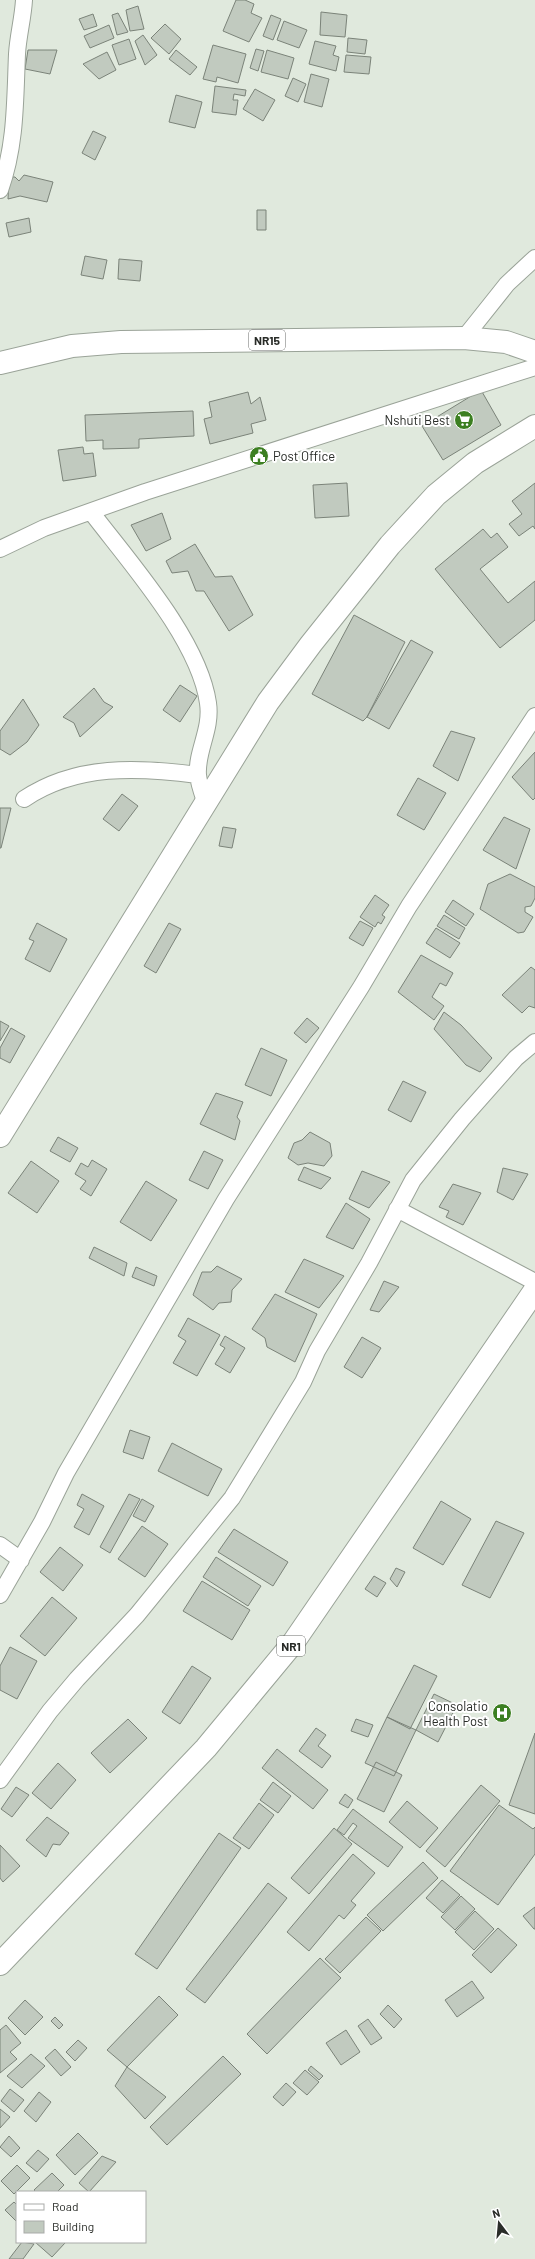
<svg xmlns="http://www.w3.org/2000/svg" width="535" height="2259" viewBox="0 0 535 2259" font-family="Barlow,sans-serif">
<rect width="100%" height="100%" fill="#e0e9dd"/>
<path fill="#c1cabf" stroke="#7b8379" d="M236 0H245L254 4 251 13 262 18 249 42 223 31Z
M138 6 144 29 130 31 126 10Z
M321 12 347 15 345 37 320 35Z
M118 13 128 32 117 35 112 15Z
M93 14 97 26 84 30 79 19Z
M271 15 281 19 273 40 263 36Z
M284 21 307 30 299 48 277 40Z
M165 24 181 39 169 54 151 38Z
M109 25 114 38 90 48 84 36Z
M143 35 157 55 145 65 135 41Z
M348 38 367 40 365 54 347 52Z
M129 39 136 59 119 65 112 45Z
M315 41 336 46 333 55 339 57 336 71 309 64Z
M213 45 246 54 238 83 217 77 216 82 203 79Z
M256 49 264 51 258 71 250 68Z
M28 50H57L50 74 25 69Z
M176 50 197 67 190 75 169 59Z
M267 50 294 58 288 79 261 72Z
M107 52 116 70 99 79 83 64Z
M346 55 371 57 369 74 344 72Z
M311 74 329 79 322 107 304 102Z
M293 78 306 84 298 102 285 96Z
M215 86 246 90 245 96 234 94 233 100H238L236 115 212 112Z
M255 89 275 100 263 121 243 109Z
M176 95 202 102 195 128 169 122Z
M93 131 106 137 95 160 82 153Z
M24 175 53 182 47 202 20 196 8 199 9 177H15L19 181Z
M257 210H266V230H257Z
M29 218 31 232 9 237 6 223Z
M85 256 107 260 103 279 81 275Z
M119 259 142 261 140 281 118 279Z
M481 390 501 425 443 460 422 426Z
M248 392 251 404 260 397 266 420 251 424 253 433 210 444 204 419 212 417 209 402Z
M193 411 194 436 139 439V448L103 449V440L86 441 85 415Z
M83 447 84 454 93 453 96 476 63 481 58 450Z
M347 483 349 516 315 518 313 485Z
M535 483V529L533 526 519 536 509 524 522 514 512 501Z
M162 513 171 539 146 551 131 525Z
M483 529 491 538 497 533 508 547 480 569 508 603 535 581V620L500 648 435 569Z
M195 544 215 577 232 576 253 615 229 631 204 591H196L188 571 172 573 166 561Z
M354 615 405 642 367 717 363 721 312 694Z
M411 640 433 652 389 729 367 717Z
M180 685 197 696 180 722 163 710Z
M94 688 104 702 113 707 80 737 74 723 63 717Z
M23 699 39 725 27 742 10 755 0 749V731Z
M451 731 475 738 458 781 433 766Z
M535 752V798L533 800 512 777Z
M418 778 446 793 424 830 397 815Z
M122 794 138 806 119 831 103 819Z
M0 808H11L1 848H0Z
M504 817 530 829 516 869 483 850Z
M223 827 236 829 232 848 219 846Z
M510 874 535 887V898L531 906 525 907V912L533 917 524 932 518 933 480 909 488 884Z
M375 895 389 905 382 915 385 917 381 924 378 922 375 927 360 917Z
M453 900 474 914 466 926 445 912Z
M444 915 465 928 459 939 437 926Z
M360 921 373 928 363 946 349 938Z
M37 923 67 939 50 972 25 959 34 941 29 939Z
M169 923 181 929 156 973 144 966Z
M436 928 460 943 450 958 426 943Z
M421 955 453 973 446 986 440 983 432 997 444 1006 434 1020 398 992Z
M531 967 535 970V1008L529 1006 522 1013 502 995Z
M444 1012 461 1025 492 1058 480 1072 466 1065 434 1029Z
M307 1018 319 1028 306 1043 294 1033Z
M0 1021 9 1026 0 1041Z
M11 1028 25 1036 10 1063 0 1058V1048Z
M261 1048 287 1060 271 1096 245 1085Z
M403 1081 426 1092 411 1122 388 1110Z
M216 1093 243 1102 237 1117 240 1121 235 1140 200 1124Z
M310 1132 330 1143 332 1156 324 1166 308 1163 298 1165 288 1158 294 1143 302 1140Z
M58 1137 78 1148 70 1162 50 1151Z
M204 1151 223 1160 208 1189 189 1180Z
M92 1160 107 1169 91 1196 80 1189 86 1181 75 1174 81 1163 88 1167Z
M31 1161 59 1181 37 1213 8 1193Z
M304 1167 331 1178 321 1189 298 1180Z
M503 1168 528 1174 513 1200 497 1192Z
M362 1171 390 1182 369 1208 349 1199Z
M146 1181 177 1200 151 1241 120 1222Z
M453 1184 481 1193 463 1225 446 1217 449 1211 439 1207Z
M346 1203 370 1219 353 1249 326 1237Z
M94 1247 127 1263 124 1276 89 1258Z
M304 1259 344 1276 319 1308 285 1292Z
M217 1266 242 1279 232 1290 231 1302 219 1303 213 1310 193 1295 202 1272H211Z
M136 1267 157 1276 154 1286 132 1277Z
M384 1281 399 1287 379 1312 370 1310Z
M275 1294 317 1314 295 1362 267 1347 265 1338 252 1329Z
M188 1318 220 1335 197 1376 173 1363 186 1341 178 1336Z
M225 1336 245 1348 230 1373 215 1364 225 1348 220 1345Z
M362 1337 381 1348 362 1378 344 1367Z
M130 1430 150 1437 143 1459 123 1452Z
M172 1443 222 1469 208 1496 158 1471Z
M82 1494 104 1506 89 1535 74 1527 84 1509 77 1505Z
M129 1494 140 1499 110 1553 100 1547Z
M142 1499 154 1506 145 1522 133 1516Z
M441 1501 471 1519 443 1565 413 1548Z
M496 1521 524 1533 490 1598 462 1585Z
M142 1526 168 1544 145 1577 118 1559Z
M234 1529 288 1562 273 1586 218 1552Z
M60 1547 83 1565 63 1591 40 1572Z
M216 1557 261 1586 248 1606 203 1577Z
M396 1568 405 1572 397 1587 390 1579Z
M374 1576 386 1583 377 1597 365 1589Z
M202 1581 250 1610 232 1640 183 1611Z
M52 1597 77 1618 45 1656 20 1636Z
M10 1647 37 1661 17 1699 0 1690V1666Z
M414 1665 437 1676 410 1729 387 1717Z
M192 1666 211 1678 180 1724 162 1712Z
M434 1694 457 1705 438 1742 416 1730Z
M387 1717 416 1730 394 1776 365 1763Z
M128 1719 147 1738 110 1773 91 1753Z
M356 1719 373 1725 368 1737 351 1731Z
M316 1728 326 1735 318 1746 331 1756 322 1768 299 1751Z
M535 1733V1814L509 1805Z
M277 1749 328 1790 313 1809 262 1768Z
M376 1762 402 1775 384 1812 357 1799Z
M58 1763 76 1780 51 1809 32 1793Z
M273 1782 291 1796 278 1813 260 1800Z
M481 1785 500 1801 445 1867 426 1851Z
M16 1787 29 1795 12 1817 1 1809Z
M345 1794 353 1800 348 1808 339 1803Z
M407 1801 438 1828 420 1848 389 1822Z
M259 1803 274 1815 249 1849 233 1838Z
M499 1805 533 1829 535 1827V1854L498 1905 450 1871Z
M353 1809 403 1847 388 1867 348 1838 357 1826 353 1823 344 1835 337 1830Z
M47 1817 69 1833 60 1845 53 1844 46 1857 26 1840Z
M334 1828 352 1844 309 1894 291 1878Z
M219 1833 241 1848 157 1969 135 1954Z
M0 1845 20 1866 3 1882 0 1878Z
M353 1854 375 1873 351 1901 356 1905 344 1919 339 1915 309 1951 287 1932Z
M423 1862 438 1878 383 1931 367 1915Z
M442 1880 460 1895 443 1913 426 1898Z
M268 1883 287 1898 205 2003 186 1989Z
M461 1896 475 1909 455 1930 441 1917Z
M535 1907V1929H534L523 1916Z
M475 1911 494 1929 474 1950 455 1932Z
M366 1917 381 1931 340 1973 325 1959Z
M498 1928 517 1945 491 1973 472 1955Z
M320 1958 341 1978 267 2054 247 2034Z
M472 1981 484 1998 457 2017 445 2000Z
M159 1996 178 2015 127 2067 107 2050Z
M25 2000 43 2017 25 2035 8 2018Z
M388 2005 402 2019 394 2028 380 2014Z
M55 2017 63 2025 59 2029 51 2021Z
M368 2019 382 2038 371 2045 358 2026Z
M6 2025 21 2043 10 2052 17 2059 0 2073V2030Z
M346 2030 360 2052 341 2065 326 2043Z
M78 2040 87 2048 75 2061 66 2052Z
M55 2049 71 2067 61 2076 45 2058Z
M31 2054 45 2066 22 2088 7 2076Z
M223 2056 241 2074 167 2145 150 2127Z
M311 2066 323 2076 319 2080 308 2070Z
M127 2067 166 2097 145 2119 115 2086Z
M305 2070 319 2082 307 2095 293 2083Z
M286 2083 296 2092 283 2106 273 2097Z
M10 2089 24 2100 14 2112 1 2101Z
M39 2092 51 2102 36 2122 24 2111Z
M0 2109 10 2117 0 2128Z
M78 2133 98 2153 75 2175 56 2155Z
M9 2136 20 2148 11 2157 0 2147Z
M38 2150 49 2159 37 2172 26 2163Z
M102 2156 116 2162 89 2192 79 2183Z
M17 2165 30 2178 14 2194 1 2181Z
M52 2173 64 2185 57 2192H36L34 2190Z
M14 2202 17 2205V2222L5 2210Z
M22 2242 34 2244 23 2259H9Z
M35 2242H64L65 2243 52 2257Z"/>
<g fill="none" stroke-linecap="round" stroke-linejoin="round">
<g stroke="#9aa398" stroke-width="18">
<path id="street" d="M0 190C16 145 15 101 17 54 18 36 23 18 24 0
M464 338 507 284 535 258
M92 513C130 563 199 640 208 703 212 730 196 751 198 775 199 785 203 795 206 804
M0 549 44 528 145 492 535 367
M24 799C76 764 138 767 198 775
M397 1209 535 1282
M0 1545 21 1560
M0 1595 42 1522 66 1473 226 1199 361 987 409 906 535 716
M0 1780 50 1711 77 1679 137 1615 232 1498 303 1382 317 1351 369 1263 413 1180 462 1119 516 1058 535 1042"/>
</g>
<g stroke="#9aa398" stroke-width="24">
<path id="secondary" d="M0 1136 268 702 311 644 390 545 436 495 475 463 535 426"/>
</g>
<g stroke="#9aa398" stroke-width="24">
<path id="highway" d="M0 363 72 346 121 342 464 338 506 342 535 352
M0 1964 206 1748 293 1643 535 1290"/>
</g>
<use href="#street" stroke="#fff" stroke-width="16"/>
<use href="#secondary" stroke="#fff" stroke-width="22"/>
<use href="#highway" stroke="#fff" stroke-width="22"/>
</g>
<defs>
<g id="supermarket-disc" transform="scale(1)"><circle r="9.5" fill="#3c7f21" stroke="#fff"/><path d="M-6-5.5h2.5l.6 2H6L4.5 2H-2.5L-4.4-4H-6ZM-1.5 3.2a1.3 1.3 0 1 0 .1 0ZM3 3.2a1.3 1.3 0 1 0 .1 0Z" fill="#fff"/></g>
<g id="civic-disc" transform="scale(1)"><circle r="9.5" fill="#3c7f21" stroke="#fff"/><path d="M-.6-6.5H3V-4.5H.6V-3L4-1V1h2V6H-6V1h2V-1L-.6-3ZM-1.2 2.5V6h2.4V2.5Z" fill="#fff"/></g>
<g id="hospital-disc" transform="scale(1)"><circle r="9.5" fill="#3c7f21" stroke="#fff"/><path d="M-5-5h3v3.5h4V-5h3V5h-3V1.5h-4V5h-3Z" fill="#fff"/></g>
</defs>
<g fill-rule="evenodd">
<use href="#supermarket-disc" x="464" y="420"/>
<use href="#civic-disc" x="259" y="456"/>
<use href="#hospital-disc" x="502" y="1713"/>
</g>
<g text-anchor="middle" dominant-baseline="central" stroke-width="4" stroke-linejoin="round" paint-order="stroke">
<g fill="#fff" stroke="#696b68" stroke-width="1">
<rect x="249" y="330" width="36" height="20" rx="3"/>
<rect x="277" y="1636" width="28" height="20" rx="3"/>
</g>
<g font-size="12" font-weight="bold" fill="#292c28">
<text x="267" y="340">NR15</text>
<text x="291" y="1646">NR1</text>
</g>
<g font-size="13" fill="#292c28" stroke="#fff" text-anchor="end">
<text x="450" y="420">Nshuti Best</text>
<text x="273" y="456" text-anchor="start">Post Office</text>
<text x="488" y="1706">Consolatio<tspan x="488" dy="15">Health Post</tspan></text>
</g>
</g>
<rect x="16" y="2191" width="130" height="52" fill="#ffffff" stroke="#a9aba9"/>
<rect x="24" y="2204" width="20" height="6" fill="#ffffff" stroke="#a9aba9"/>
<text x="52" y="2211" font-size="12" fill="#292c28">Road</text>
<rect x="24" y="2221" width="20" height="12" fill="#c1cabf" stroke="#a9aba9"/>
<text x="52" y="2231" font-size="12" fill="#292c28">Building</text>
<g transform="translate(499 2223) rotate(344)" stroke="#ffffff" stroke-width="3" paint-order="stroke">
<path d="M0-3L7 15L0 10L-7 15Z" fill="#292c28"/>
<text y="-6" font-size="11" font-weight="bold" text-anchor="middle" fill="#292c28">N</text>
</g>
</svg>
